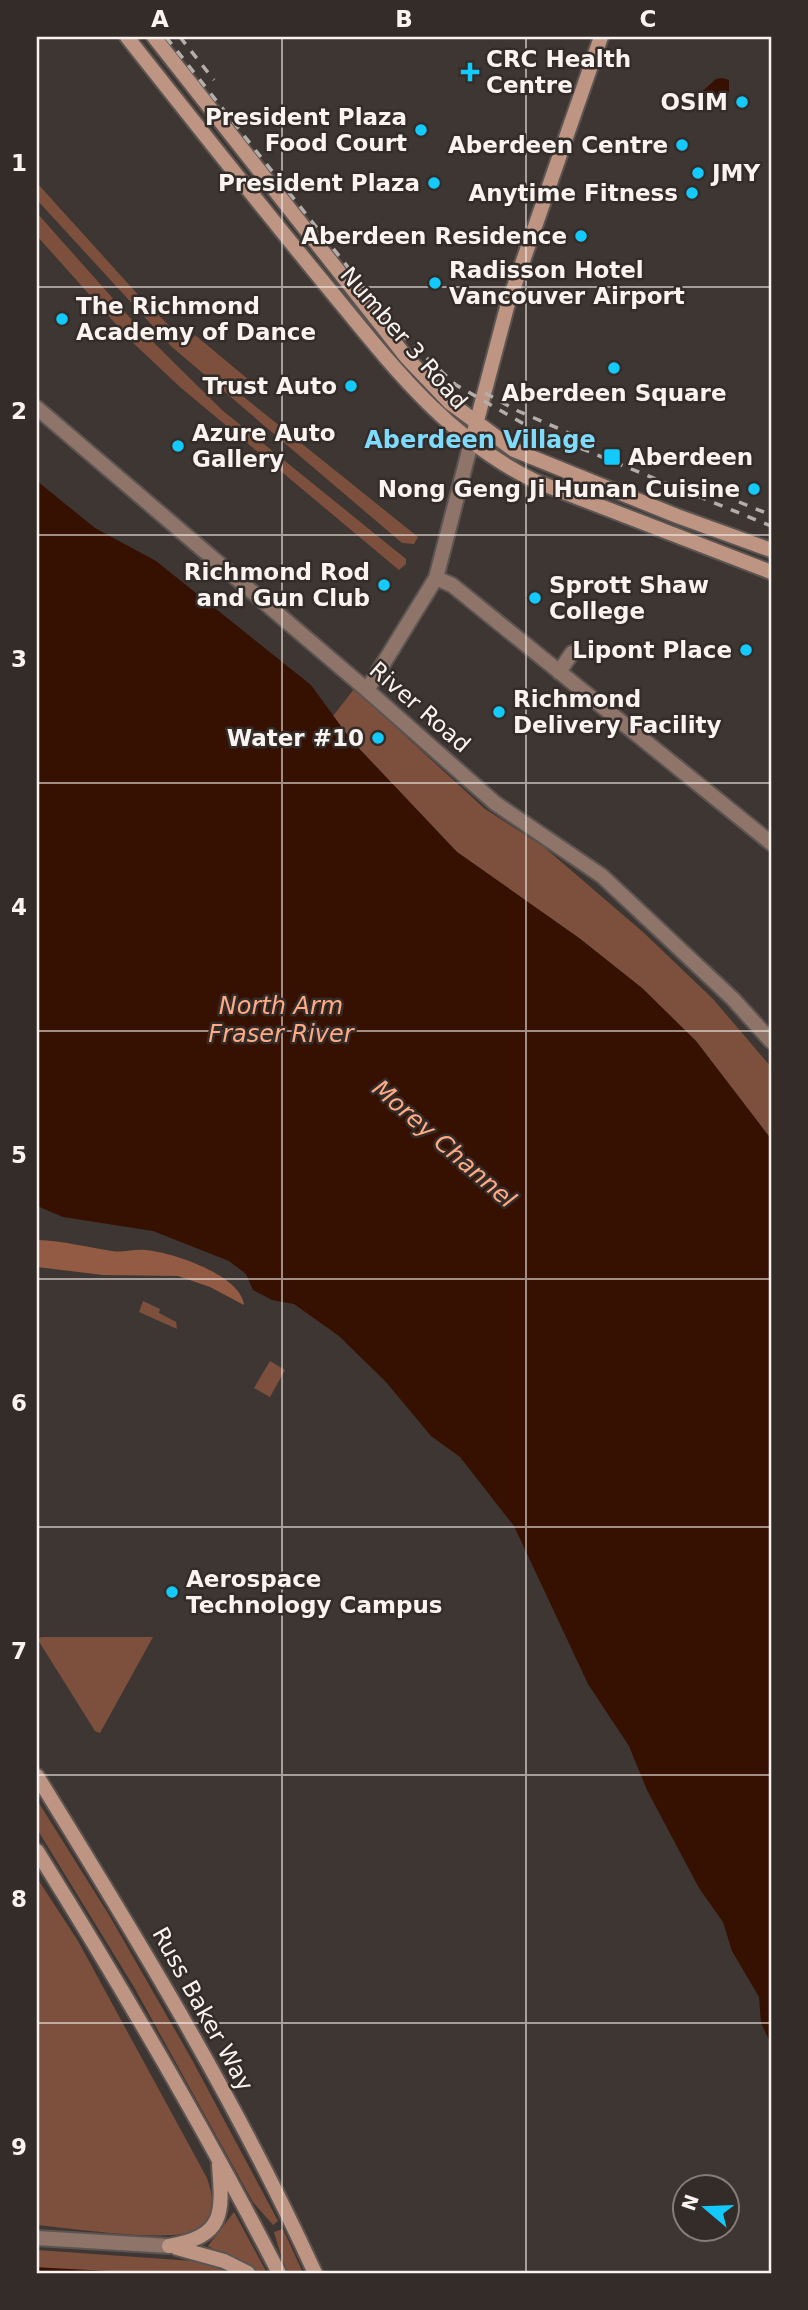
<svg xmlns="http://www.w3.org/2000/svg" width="808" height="2310" viewBox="0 0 808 2310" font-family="'DejaVu Sans',sans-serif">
<rect width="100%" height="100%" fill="#3e3632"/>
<path fill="#7d503d" d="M37 183 142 299 188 344 195 335 249 380 240 394 418 537 414 544 402 543 172 347 37 200Z
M37 213 141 330 222 410 406 559V564L399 570 180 387 130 340 37 236Z
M354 689 485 809 544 847 644 933 713 999 771 1067V1139L696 1041 642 988 579 938 457 852 351 740 333 716Z
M143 1301 160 1309 159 1313 176 1322 177 1329 139 1312Z
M270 1361 285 1370 270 1397 254 1388Z
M41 1637H153L100 1733 95 1731 38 1640Z
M37 1800 109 1915 191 2058 278 2221 273 2225 253 2202 134 1987 37 1829Z
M37 1878 78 1941 207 2178C212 2193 218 2216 202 2228 180 2245 69 2228 37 2225Z
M234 2212 267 2273H260L208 2246Z
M283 2229 303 2273H286L274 2232Z
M37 2250 193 2261 233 2273H37Z"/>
<path fill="#935b43" d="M37 1240C63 1241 87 1247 112 1251 123 1253 134 1249 145 1250 172 1252 241 1275 244 1305L210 1287 178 1276 103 1275 37 1267Z"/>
<path fill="#361001" d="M722 78 729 80V92L710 109 698 108 696 97 716 79Z
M37 481 95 528 156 561 311 685 351 740 457 852 579 938 642 988 696 1041 771 1139V2044L761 2023 759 1997 732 1951 723 1922 699 1888 647 1790 629 1746 588 1684 514 1526 460 1457 431 1436 386 1382 339 1336 294 1304 272 1300 253 1290 246 1274 229 1261 153 1231 63 1217 37 1206Z"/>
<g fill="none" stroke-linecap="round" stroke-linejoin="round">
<path stroke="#361001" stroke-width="3.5" d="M37 2269 113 2273"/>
<g stroke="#5c5451" stroke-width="18">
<path id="minor" d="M559 672 572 653
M367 690 495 803 602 876 733 999 771 1041"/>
</g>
<g stroke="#5c5451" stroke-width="18">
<path id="tertiary" d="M37 408 367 690 436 578 471 443
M436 578 452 585 771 843
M37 2238 169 2246"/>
</g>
<g stroke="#5c5451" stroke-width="18">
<path id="secondary" d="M127 37C191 118 255 199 320 278 384 355 442 436 535 481L771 572
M154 37 407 358 449 402 514 450 677 516 771 550
M474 432 507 307 601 37
M37 1776C137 1938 236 2100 315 2273
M37 1851C123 1989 205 2129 279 2273
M169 2246C224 2236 223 2215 219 2165
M177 2248 224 2261 248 2273"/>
</g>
<use href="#minor" stroke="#8e7469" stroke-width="14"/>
<use href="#tertiary" stroke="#8e7469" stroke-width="14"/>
<use href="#secondary" stroke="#be9583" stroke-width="14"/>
<path stroke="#b4aeab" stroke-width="3.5" stroke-dasharray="9 9" stroke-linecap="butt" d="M166 37 400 333 456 385 531 428 771 526
M180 37 214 80
M485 393 518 411 599 446
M739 502 771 515"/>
</g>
<path fill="none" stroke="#f9f4f1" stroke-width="2" stroke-opacity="0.55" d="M282 37V2273M526 37V2273M37 287H771M37 535H771M37 783H771M37 1031H771M37 1279H771M37 1527H771M37 1775H771M37 2023H771"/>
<g fill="#12cafb" stroke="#342c28" stroke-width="2.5">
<path d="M466.5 61.5h7v7h7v7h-7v7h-7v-7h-7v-7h7z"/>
<circle cx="742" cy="102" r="7"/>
<circle cx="421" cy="130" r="7"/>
<circle cx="682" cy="145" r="7"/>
<circle cx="698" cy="173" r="7"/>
<circle cx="434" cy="183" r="7"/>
<circle cx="692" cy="193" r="7"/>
<circle cx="581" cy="236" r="7"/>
<circle cx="435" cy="283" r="7"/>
<circle cx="62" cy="319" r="7"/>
<circle cx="614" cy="368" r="7"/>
<circle cx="351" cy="386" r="7"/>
<circle cx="178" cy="446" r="7"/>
<rect x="603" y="448" width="18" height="18" rx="3.5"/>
<circle cx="754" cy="489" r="7"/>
<circle cx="384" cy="585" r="7"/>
<circle cx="535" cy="598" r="7"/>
<circle cx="746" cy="650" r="7"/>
<circle cx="499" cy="712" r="7"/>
<circle cx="378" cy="738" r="7"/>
<circle cx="172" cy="1592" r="7"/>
</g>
<g text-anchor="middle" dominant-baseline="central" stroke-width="5" stroke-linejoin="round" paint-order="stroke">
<g font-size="23" font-weight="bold" fill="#f9f4f1" stroke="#342c28" text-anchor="end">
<text x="486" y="59" text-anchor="start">CRC Health<tspan x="486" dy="26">Centre</tspan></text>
<text x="728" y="102">OSIM</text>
<text x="407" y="117">President Plaza<tspan x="407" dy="26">Food Court</tspan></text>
<text x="668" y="145">Aberdeen Centre</text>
<text x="712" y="173" text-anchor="start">JMY</text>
<text x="420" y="183">President Plaza</text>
<text x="678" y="193">Anytime Fitness</text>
<text x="567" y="236">Aberdeen Residence</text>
<text x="449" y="270" text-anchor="start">Radisson Hotel<tspan x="449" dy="26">Vancouver Airport</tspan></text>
<text x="76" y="306" text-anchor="start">The Richmond<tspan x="76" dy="26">Academy of Dance</tspan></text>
<text x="337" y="386">Trust Auto</text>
<text x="614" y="393" text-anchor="middle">Aberdeen Square</text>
<text x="192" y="433" text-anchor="start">Azure Auto<tspan x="192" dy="26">Gallery</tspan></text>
<text x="628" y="457" text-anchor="start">Aberdeen</text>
<text x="740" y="489">Nong Geng Ji Hunan Cuisine</text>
<text x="370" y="572">Richmond Rod<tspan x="370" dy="26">and Gun Club</tspan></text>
<text x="549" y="585" text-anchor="start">Sprott Shaw<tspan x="549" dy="26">College</tspan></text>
<text x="732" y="650">Lipont Place</text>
<text x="513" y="699" text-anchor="start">Richmond<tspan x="513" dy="26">Delivery Facility</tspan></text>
<text x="364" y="738">Water #10</text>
<text x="186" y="1579" text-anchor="start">Aerospace<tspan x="186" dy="26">Technology Campus</tspan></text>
</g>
<g font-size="23" fill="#f9f4f1" stroke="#342c28">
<text transform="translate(404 338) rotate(49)">Number 3 Road</text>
<text transform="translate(420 707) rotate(41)">River Road</text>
<text transform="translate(203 2009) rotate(61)">Russ Baker Way</text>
</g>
<g font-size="24" font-weight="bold" fill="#7edbfc" stroke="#342c28">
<text x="480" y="440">Aberdeen Village</text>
</g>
<g font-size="24" font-style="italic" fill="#ffa985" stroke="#342c28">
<text x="281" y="1006">North Arm<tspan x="281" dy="28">Fraser River</tspan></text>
<text transform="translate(444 1144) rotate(41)">Morey Channel</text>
</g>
</g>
<rect width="808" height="2310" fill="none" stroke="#342c28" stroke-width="77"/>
<g transform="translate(706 2208) rotate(289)"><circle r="33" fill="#342c28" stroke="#837c78" stroke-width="2"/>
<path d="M0-5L12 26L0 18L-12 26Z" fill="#12cafb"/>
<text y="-10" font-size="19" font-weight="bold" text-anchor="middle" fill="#f9f4f1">N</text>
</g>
<rect x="38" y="38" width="732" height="2234" fill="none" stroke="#f9f4f1" stroke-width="2.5"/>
<g font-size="23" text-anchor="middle" font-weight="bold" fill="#f9f4f1">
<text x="160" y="27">A</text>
<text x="404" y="27">B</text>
<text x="648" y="27">C</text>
<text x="19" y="171">1</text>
<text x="19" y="419">2</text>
<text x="19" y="667">3</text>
<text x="19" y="915">4</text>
<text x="19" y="1163">5</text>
<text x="19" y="1411">6</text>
<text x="19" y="1659">7</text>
<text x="19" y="1907">8</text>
<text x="19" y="2155">9</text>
</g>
</svg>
